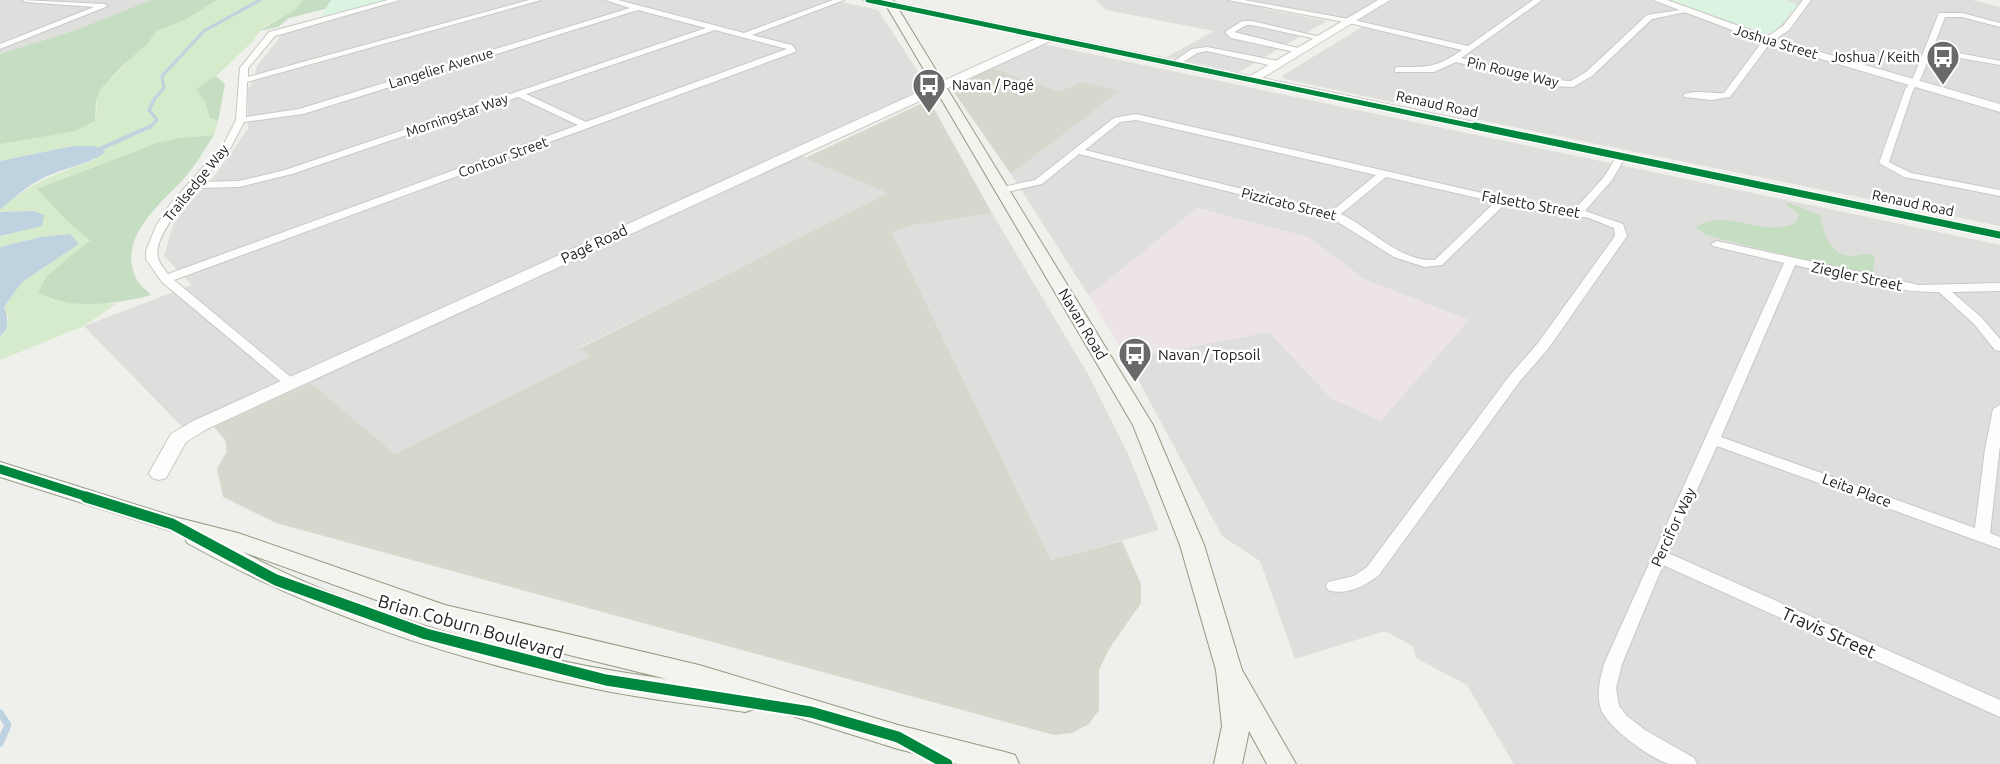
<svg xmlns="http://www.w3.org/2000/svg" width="2000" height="764" viewBox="0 0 2000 764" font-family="Ubuntu,sans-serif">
<rect width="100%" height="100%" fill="#efefeb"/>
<path fill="#dededc" d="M0 0H151L76 30 0 54Z
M403 0H832L878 10 928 87 790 151 889 193 580 347 590 356 395 454 311 383 192 437 84 326 192 285 164 256 173 225 190 202 210 182 248 129V88L251 86 257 66 284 32Z
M1096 0H1972L2000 7V226L1415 107 1285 79 1282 76 1370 22 1267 4 1261 8 1327 21 1239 72 1167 57 1214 31 1106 10Z
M1043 44 2000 245V764H1514L1467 685 1416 658 1413 646 1385 631 1295 659 1260 561 1222 536 1127 359 1269 332 1332 399 1468 320 1364 279 1308 237 1197 208 1089 296 1011 174 1119 92 1081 82 1060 93 992 68Z
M992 213 1089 376 1128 454 1159 530 1051 560 892 233 909 226Z"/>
<path fill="#ece4e7" d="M1197 208 1308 237 1364 279 1469 320 1381 421 1332 399 1269 332 1127 359 1089 296Z"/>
<path fill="#d6d8cd" d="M992 68 1060 92 1081 82 1120 91 1011 174 951 88Z
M929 100 992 213 909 226 892 233 1051 560 1122 541 1141 584V603L1109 649 1099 670V710L1089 724 1072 733 1054 735 1032 729 276 523 223 497 217 469 227 451 225 440 214 427 311 383 395 454 590 356 580 348 888 193 805 158Z"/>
<path fill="#d5ebcc" d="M217 0H302L296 9 262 28 253 41 216 76 196 89 205 102 210 117 218 121 214 135 179 138 157 143 38 189 70 224 90 239 74 254 51 300 116 304 84 326 0 360V336L4 334 9 319 4 307 22 282 79 244 41 237 0 247V236H4L34 211 0 212V210C28 183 61 172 96 159L73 146 0 161V144L97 114 96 100 100 90 157 31 185 20Z"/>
<path fill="#c5ddc1" d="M151 0H217L185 20 157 31 145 46 123 65 100 90 96 100 95 121 75 131 0 144V54L76 30Z
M302 0H341L325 9 289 18 278 27 259 31 296 9Z
M216 76 225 84 218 121 210 118 205 102 196 89Z
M214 135C203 152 193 170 179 184 155 208 118 241 136 278 139 285 146 290 151 295 118 304 68 311 38 292L47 276 90 240 70 224 37 189 157 143 179 138Z
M1789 203 1820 215C1824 232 1829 256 1852 256 1861 256 1867 251 1875 256L1873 271 1868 275 1721 239 1705 234 1696 227C1727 207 1766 240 1797 222L1799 214 1785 204Z"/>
<path fill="#daf4e1" d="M331 0H386L320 17Z
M1670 0H1786L1798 5 1773 33 1766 34Z"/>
<path fill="#bfd2e0" d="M73 146H95L106 152C87 165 63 168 43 178 27 186 13 198 0 210V161Z
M34 211 44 215 42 226 0 236V212Z
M70 234 79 244 22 282 4 307C8 317 10 329 0 336V247L41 237Z"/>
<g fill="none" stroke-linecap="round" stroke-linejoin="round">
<path stroke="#bfd2e0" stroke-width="3" d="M149 128 157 120 149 110 155 98 164 88 162 76 204 31 260 0"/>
<path stroke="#bfd2e0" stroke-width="4" d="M100 149 151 126"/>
<path stroke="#bfd2e0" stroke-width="7" d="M0 713 8 725 0 743"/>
<g stroke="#c8c8c6" stroke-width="2">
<path id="minor" d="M22 0 104 4 108 6 0 49V44L94 7 26 2Z
M388 0H400L275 36 248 68V77L529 0H541L247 82 246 117 299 109 630 8 605 0H618L744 33 833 0H844L752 35 792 45 796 50 795 52 174 280 298 383 296 386H286L162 282 146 259V251L156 226 171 203 224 144 236 120 240 68 269 32ZM638 10 706 28 285 170 239 181 201 182 231 147 244 122 303 114ZM715 30 787 49 586 122 526 94ZM518 97 578 125 168 274C165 270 159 263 158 258 152 239 184 202 196 188L239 187 292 174Z
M1228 0H1244L1349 19 1468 46 1533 0H1542L1461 58 1552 80 1571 81 1586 72 1647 15 1687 9 1691 11 1652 19 1592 76 1573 87 1552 86 1456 62 1434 72H1395V68L1398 67C1429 67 1436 68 1462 50L1349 23Z
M1803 0H1811L1789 30 1771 42 1730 97 1711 100 1684 97 1683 95C1692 89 1712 94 1724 93L1765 38 1783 26Z
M1939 13H1962L2000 23V27L1962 17H1945L1933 48 2000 61V65L1931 53 1921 78 1913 90 1889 162 1911 173 2000 190V196L1904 177 1879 163 1905 90 1913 78Z
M1242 21H1252L1325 38 1321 40 1252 25H1247L1234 32 1302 49V53H1299L1231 38 1225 32Z
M1207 47 1278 61 1282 64 1278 67 1207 51 1197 53 1177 66 1170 64 1192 49Z
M1136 114 1517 201 1575 209 1604 177 1618 154 1626 156 1612 180 1585 211 1623 224 1627 236 1548 349 1520 381 1379 575C1365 586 1346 596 1328 590L1326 586 1328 582 1354 576 1367 567 1510 375 1538 343 1615 236 1614 228 1589 218 1505 204 1442 265 1425 267 1394 257 1330 217 1079 154 1042 184 1002 193 997 190 998 188 1035 180 1114 118ZM1136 120 1376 175 1332 211 1085 150 1120 122ZM1386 177 1495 202 1435 260C1399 262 1371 228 1341 214Z
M1717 241 1919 285 2000 283V291L1952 292 1982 318 2000 339V351L1995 350 1974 324 1939 292C1891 293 1841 276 1795 265L1721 437 1975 528 1985 449 1993 409 2000 405V445L1990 533 2000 537V549L1717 446 1668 553 2000 700V717L1663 565 1622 664 1616 688 1619 706 1627 716 1645 730 1694 758 1697 764C1689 764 1677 764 1669 764 1650 758 1608 728 1601 709 1596 694 1600 679 1604 664L1784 263 1713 246 1711 244Z"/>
</g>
<g stroke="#c8c8c6" stroke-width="2">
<path id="tertiary" d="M863 0H882L1250 76 1378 0H1390L1262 78 2000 231V239L1050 41 207 429 186 442 166 478 159 480 152 478 149 473 171 434 193 421 1038 38 868 3Z
M1653 0H1667L1772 38 2000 104V112L1764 42Z"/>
</g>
<g stroke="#929a82" stroke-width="2">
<path id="secondary" d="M883 0H893L1153 425 1204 545 1242 670 1296 764H1267L1249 731 1242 764H1214L1222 726 1216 670 1180 545 1133 425Z
M0 462 175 517 238 533 445 605 699 665 898 725 1005 752 1015 755 1019 764H957L898 749 757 705 755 709 745 712C699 705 652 700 606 691 460 662 317 615 187 543L184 535 0 477ZM243 552 443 624 667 679C531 661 364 617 243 552Z"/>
</g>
<use href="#minor" fill="#fdfdfc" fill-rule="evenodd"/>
<use href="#tertiary" fill="#fdfdfc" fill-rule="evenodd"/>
<use href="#secondary" fill="#f2f4ed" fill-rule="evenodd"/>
<g stroke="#fff" stroke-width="8">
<path id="cycleway-far3" d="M868 0 1482 128"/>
</g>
<g stroke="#fff" stroke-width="10">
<path id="cycleway-far2" d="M1475 126 2000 235"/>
</g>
<g stroke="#fff" stroke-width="13">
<path id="cycleway-far1" d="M0 469 91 498"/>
</g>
<g stroke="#fff" stroke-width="15">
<path id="cycleway" d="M86 497 172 524 276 580 426 634 606 680 811 712 898 737 947 764"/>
</g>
<use href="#cycleway-far3" stroke="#00873e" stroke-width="5"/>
<use href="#cycleway-far2" stroke="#00873e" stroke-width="7"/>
<use href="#cycleway-far1" stroke="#00873e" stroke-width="9"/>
<use href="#cycleway" stroke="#00873e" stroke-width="11"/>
</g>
<defs>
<g id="bus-pin" transform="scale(1.725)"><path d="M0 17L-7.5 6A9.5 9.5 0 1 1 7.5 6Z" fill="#696968" stroke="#fff"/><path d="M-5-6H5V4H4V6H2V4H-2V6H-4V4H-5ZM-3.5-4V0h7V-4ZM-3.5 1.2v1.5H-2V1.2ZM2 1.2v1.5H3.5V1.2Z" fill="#fff"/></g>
</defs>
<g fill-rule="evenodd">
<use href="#bus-pin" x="1943" y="57"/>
<use href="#bus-pin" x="929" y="85"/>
<use href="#bus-pin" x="1135" y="354"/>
</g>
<g text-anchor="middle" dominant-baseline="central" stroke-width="5" stroke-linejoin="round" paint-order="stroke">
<g font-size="14" fill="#212121" stroke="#fff">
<text transform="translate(1776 42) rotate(17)">Joshua Street</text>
<text transform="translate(441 68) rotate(-17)">Langelier Avenue</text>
<text transform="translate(1513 72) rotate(13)">Pin Rouge Way</text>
<text transform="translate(1437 104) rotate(12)">Renaud Road</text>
<text transform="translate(457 115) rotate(-19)">Morningstar Way</text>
<text transform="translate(503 157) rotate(-20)">Contour Street</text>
<text transform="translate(196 183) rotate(-51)">Trailsedge Way</text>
<text transform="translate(1913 203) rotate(12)">Renaud Road</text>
<text transform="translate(1289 204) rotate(14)">Pizzicato Street</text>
</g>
<g font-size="14" fill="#212121" stroke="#fff" text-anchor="end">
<text x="1920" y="57">Joshua / Keith</text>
<text x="952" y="85" text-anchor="start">Navan / Pagé</text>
</g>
<g font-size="15" fill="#212121" stroke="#fff">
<text transform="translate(1531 204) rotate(10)">Falsetto Street</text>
<text transform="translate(594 244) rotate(-25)">Pagé Road</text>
<text transform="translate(1857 276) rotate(12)">Ziegler Street</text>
<text transform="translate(1083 324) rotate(59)">Navan Road</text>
<text transform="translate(1857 490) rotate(20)">Leita Place</text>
<text transform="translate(1673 527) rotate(-65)">Percifor Way</text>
</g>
<g font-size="15" fill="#212121" stroke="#fff" text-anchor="start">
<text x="1158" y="354">Navan / Topsoil</text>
</g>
<g font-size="18" fill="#212121" stroke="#fff">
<text transform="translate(471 626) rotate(16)">Brian Coburn Boulevard</text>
<text transform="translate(1829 632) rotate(24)">Travis Street</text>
</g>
</g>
</svg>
